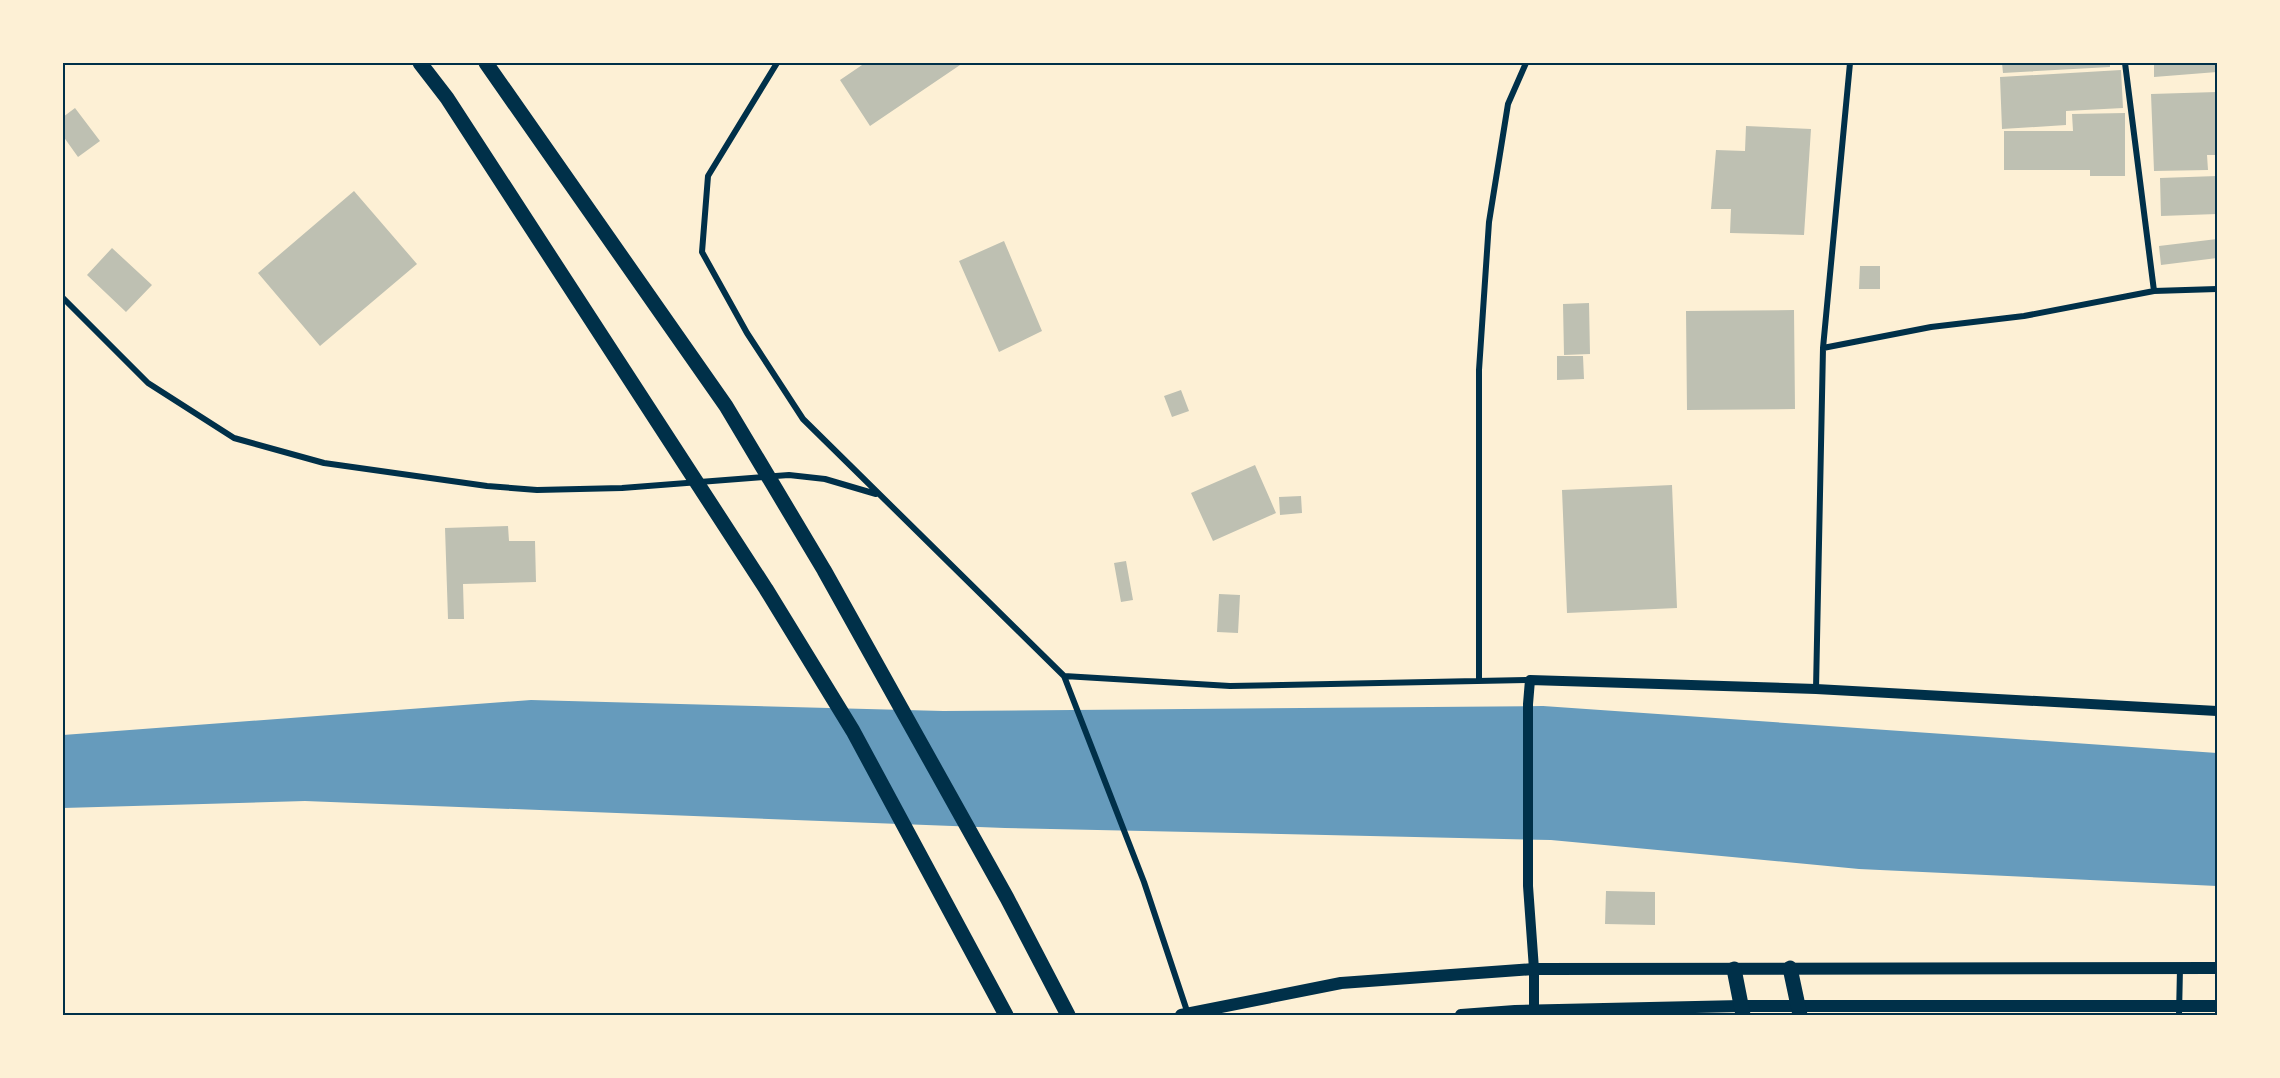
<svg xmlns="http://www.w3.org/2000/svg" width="2280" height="1078" viewBox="0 0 2280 1078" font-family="Helvetica,sans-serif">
<rect width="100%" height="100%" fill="#fdf0d5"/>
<path fill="#669bbc" d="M531 700 943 711 1543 706 2217 753V886L1859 869 1551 840 1005 828 305 801 63 808V735Z"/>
<path fill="#bec0b2" d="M865 63H963L870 126 840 80Z
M2002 63H2110V67L2003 73Z
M2154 63H2217V72L2154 77Z
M2121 70 2123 108 2066 111V125L2002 129 2000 77Z
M2217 92V155H2207L2208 170 2154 171 2151 94Z
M75 108 100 141 78 157 63 136V117Z
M2125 113V176H2090V170H2004V131H2073L2072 114Z
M1746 126 1811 129 1804 235 1730 233 1731 209H1711L1716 150 1745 151Z
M2217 176V214L2161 216 2160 178Z
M354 191 417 264 320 346 258 273Z
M2217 239V258L2161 265 2159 246Z
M1004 241 1042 331 999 352 959 261Z
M112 248 152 285 126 312 87 275Z
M1860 266H1880V289H1859Z
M1589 303 1590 354 1564 355 1563 304Z
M1794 310 1795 409 1687 410 1686 311Z
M1557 356H1583L1584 379 1557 380Z
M1181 390 1189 411 1172 417 1164 396Z
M1255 465 1276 513 1213 541 1191 493Z
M1672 485 1677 608 1567 613 1562 490Z
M1301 496 1302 513 1280 515 1279 497Z
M508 526 509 541H535L536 582 463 584 464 619H448L445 528Z
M1126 561 1133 600 1121 602 1114 563Z
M1219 594 1240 595 1238 633 1217 632Z
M1606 891 1655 892V925L1605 924Z"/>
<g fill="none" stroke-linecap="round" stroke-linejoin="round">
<path stroke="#003049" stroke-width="6" d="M777 63 708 176 702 252 747 333 803 419 1064 676 1144 882 1188 1014
M2125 63 2154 291
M63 298 148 383 234 438 324 463 487 486 537 490 622 488 789 475 825 479 876 494
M1823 348 1931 327 2024 316 2154 291 2217 289
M1064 676 1230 686 1530 680
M1479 680V370L1489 222 1508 104 1526 63
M1816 689 1823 348 1850 63
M2179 1015 2180 968"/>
<path stroke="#003049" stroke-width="10" d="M1534 1011V969L1528 886V704L1530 680 1816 689 2217 711"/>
<path stroke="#003049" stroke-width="12" d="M1181 1015 1341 983 1534 969 2217 968
M1461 1015 1515 1011 1741 1006H2217"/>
<path stroke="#003049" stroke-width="15" d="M420 63 447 98 766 589 853 731 1006 1015
M486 63 726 406 824 570 1007 898 1068 1015
M1790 968 1800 1015
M1734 969 1743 1015"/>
</g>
<rect width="2280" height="1078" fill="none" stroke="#fdf0d5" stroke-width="129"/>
<rect x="64" y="64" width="2152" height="950" fill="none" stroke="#003049" stroke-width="2"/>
</svg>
